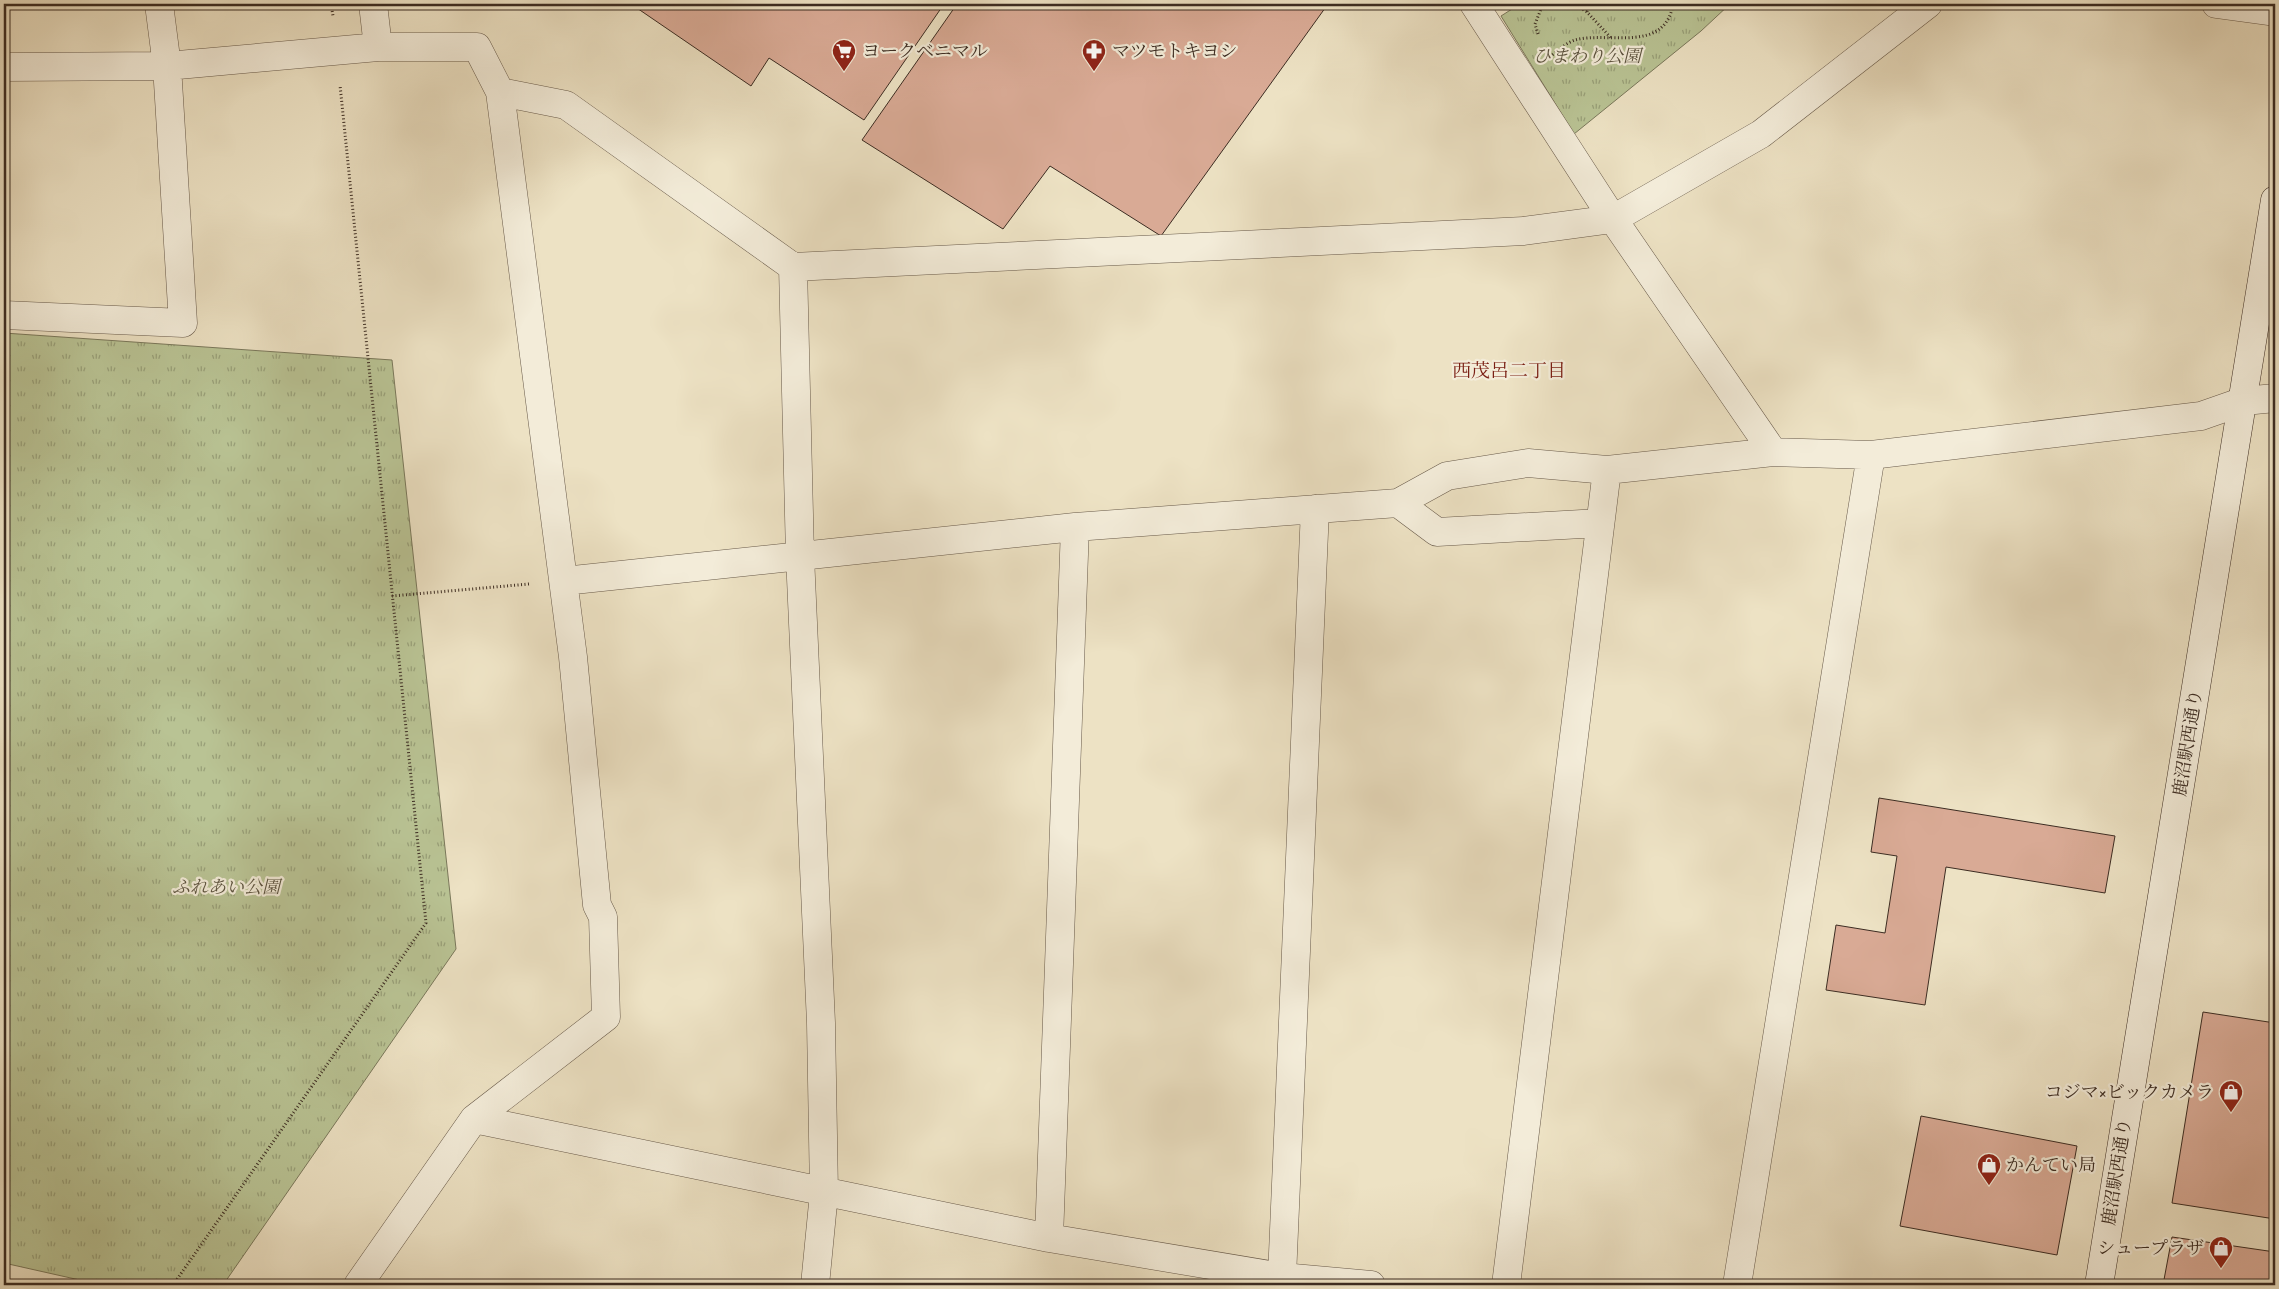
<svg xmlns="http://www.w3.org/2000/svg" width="2279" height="1289" viewBox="0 0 2279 1289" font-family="'IM FELL Double Pica','Noto Serif JP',serif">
<defs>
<pattern id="grass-tufts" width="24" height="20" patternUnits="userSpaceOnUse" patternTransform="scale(1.25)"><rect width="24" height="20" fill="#b9c394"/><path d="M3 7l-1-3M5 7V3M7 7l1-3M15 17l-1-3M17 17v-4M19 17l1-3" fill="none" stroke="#989f78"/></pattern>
</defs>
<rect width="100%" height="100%" fill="#ede2c4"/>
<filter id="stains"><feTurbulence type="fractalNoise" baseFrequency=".004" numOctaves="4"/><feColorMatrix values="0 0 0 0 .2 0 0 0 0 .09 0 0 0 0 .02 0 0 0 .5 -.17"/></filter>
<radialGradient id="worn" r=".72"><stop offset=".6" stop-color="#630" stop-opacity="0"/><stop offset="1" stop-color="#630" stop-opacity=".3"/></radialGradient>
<path fill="url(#grass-tufts)" stroke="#7a785b" d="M1520 4H1730L1701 31 1574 134 1501 16Z
M4 333 392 360 456 949 223 1285H102L4 1263Z"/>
<path fill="#d9aa95" stroke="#3c2c22" d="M631 4H944L864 120 769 58 751 86Z
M957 4H1328L1161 236 1050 166 1003 229 862 140Z
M1879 798 2115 836 2105 893 1946 867 1925 1005 1826 990 1836 925 1885 933 1897 856 1871 852Z
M2203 1012 2275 1023V1219L2172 1203Z
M1921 1116 2077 1146 2057 1255 1900 1226Z
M2172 1237 2275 1252V1285H2163Z"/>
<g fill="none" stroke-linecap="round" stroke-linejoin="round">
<g stroke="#685a4a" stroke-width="29">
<path id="street" d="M373 4 378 47
M1474 4 1613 219 1773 452
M2216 4 2275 12
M4 67 167 66 378 47H477L500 92 573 657 597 905 603 917 606 1017 474 1119 358 1285
M500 92 566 105 793 267 1524 231 1613 219 1761 134 1928 4
M793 267 800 556 821 1023 824 1193 815 1285
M4 315 183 323 167 66 159 4
M1398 503 1437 532 1600 523
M564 581 1075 527 1398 503 1447 476 1528 463 1607 470 1773 452 1871 455 2201 416 2244 401 2275 398
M474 1119 1049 1238 1282 1277 1371 1285
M1049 1238 1075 527
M1282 1277 1315 509
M1506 1285 1607 470
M1737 1285 1871 455"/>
</g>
<g stroke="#3c2c22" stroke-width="29">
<path id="secondary" d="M2099 1285 2275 200"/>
</g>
<path stroke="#3c2c22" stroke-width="3" stroke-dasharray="1 2.5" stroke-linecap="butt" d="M331 4 333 16
M1574 4 1587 12 1612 39
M1587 12 1588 4
M1538 34 1535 24 1543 4
M1550 57C1557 51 1566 43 1575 40 1608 31 1665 54 1673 4
M392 596 529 584
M173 1285 426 923 340 85"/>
<use href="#street" stroke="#f3ecd9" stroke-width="28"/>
<use href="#secondary" stroke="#f3ecd9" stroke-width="28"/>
</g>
<defs>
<g id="supermarket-pin" transform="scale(1.25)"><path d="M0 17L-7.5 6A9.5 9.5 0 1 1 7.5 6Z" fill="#8f2418" stroke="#f3ecd9"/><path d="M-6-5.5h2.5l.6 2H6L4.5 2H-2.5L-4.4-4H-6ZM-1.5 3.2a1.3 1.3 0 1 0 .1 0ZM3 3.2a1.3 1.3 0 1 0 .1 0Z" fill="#fff"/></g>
<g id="pharmacy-pin" transform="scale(1.25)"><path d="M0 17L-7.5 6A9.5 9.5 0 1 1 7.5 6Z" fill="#8f2418" stroke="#f3ecd9"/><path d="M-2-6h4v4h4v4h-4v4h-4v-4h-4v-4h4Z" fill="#fff"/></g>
<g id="shop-pin" transform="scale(1.25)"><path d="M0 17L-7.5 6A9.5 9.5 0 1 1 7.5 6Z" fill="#8f2418" stroke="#f3ecd9"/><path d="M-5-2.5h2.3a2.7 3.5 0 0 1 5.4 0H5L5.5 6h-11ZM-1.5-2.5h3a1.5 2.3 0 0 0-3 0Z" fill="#fff"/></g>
</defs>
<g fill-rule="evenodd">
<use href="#supermarket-pin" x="844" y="51"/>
<use href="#pharmacy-pin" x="1094" y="51"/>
<use href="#shop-pin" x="2231" y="1092"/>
<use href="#shop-pin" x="1989" y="1165"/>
<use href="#shop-pin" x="2221" y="1248"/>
</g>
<g text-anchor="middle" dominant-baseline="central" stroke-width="4.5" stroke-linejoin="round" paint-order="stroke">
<g font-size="18" fill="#3c2c22" stroke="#f3ecd9" text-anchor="start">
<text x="862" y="51">ヨークベニマル</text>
<text x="1112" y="51">マツモトキヨシ</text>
<text x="2214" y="1092" text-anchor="end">コジマ×ビックカメラ</text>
<text x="2006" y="1165">かんてい局</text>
<text x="2204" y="1248" text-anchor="end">シュープラザ</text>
</g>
<g font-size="18" font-style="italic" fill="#5b523e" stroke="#f3ecd9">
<text x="1587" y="56">ひまわり公園</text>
<text x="226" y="887">ふれあい公園</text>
</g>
<g font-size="18" fill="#3c2c22" stroke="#f3ecd9">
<text transform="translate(2188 743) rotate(-81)">鹿沼駅西通り</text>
<text transform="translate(2117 1172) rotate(-81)">鹿沼駅西通り</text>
</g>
<g font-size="19" fill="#7a1f14" stroke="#f3ecd9">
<text x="1509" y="371">西茂呂二丁目</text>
</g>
</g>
<rect width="2279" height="1289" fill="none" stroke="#ede2c4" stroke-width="20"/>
<rect x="5" y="5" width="2269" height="1279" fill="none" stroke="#3c2c22" stroke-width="2.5"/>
<rect x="10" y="10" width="2259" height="1269" fill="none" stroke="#3c2c22"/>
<rect width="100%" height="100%" filter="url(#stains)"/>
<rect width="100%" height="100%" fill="url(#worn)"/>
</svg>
